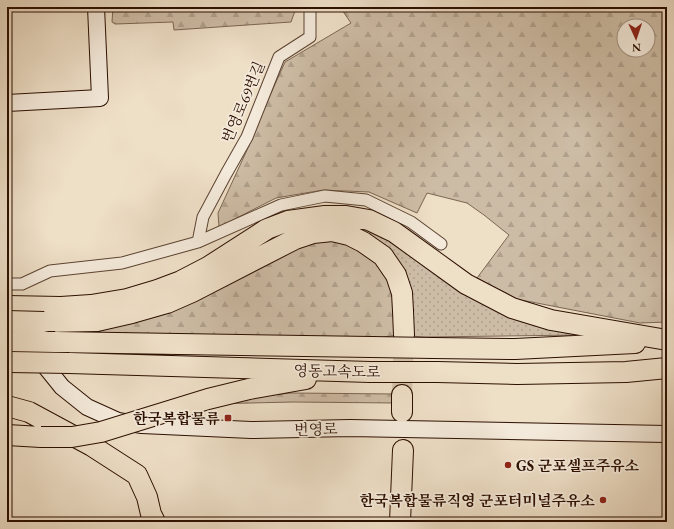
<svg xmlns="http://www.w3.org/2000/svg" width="674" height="529" viewBox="0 0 674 529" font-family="'EB Garamond','Noto Serif KR',serif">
<defs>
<pattern id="grass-dots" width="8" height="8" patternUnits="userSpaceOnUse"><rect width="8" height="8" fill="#cdbca5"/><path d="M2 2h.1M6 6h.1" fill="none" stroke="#b0a08c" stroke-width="1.8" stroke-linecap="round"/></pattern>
<pattern id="forest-firs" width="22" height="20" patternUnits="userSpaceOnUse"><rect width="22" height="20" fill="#cdbca5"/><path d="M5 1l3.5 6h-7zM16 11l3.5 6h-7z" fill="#b0a08c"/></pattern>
</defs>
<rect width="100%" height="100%" fill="#eedfc7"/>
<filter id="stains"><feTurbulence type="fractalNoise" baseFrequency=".005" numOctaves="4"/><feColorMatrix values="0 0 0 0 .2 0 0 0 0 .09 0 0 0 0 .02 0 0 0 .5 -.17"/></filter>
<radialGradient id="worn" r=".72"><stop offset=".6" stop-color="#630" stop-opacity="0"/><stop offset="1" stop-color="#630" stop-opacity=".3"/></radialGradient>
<path fill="url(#grass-dots)" stroke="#7c6652" d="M353 225 372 231 581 335 425 337 410 336Z"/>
<path fill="url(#forest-firs)" stroke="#7c6652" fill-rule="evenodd" d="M113 7H297L296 8 291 22 174 30 173 22 115 24 112 22Z
M340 7H667V322L640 323 516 299 477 278 509 235 484 215 467 203 427 193 417 213 369 192 323 190 276 198 219 227 218 213 247 150 272 91 285 62 351 23ZM624 26H648V50H624Z
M336 240 377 259 397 292 398 335 378 338 69 333V328L299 244Z
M291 393 396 394V403L293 402 209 404 243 398Z"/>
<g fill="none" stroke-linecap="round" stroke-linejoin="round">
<path stroke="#d1c0a9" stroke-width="20" stroke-dasharray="20 10" stroke-linecap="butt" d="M402 395 404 335"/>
<g stroke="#5c4332" stroke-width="13">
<path id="street" d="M198 242 203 217 226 174 247 137 279 57 310 37V7
M7 284H22L50 271 122 263 198 242 281 205 325 196 366 200 411 222 441 244"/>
</g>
<g stroke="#2c0f00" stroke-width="18">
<path id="secondary" d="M7 103 100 98 96 7
M20 335 62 387 87 407 118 421 142 425 251 430 350 428 667 434"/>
</g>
<g stroke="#2c0f00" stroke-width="22">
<path id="highway" d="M7 306 61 307 91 305 127 299 157 290 181 281 208 267 267 229 288 221 325 216H346L369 220 394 232 466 284 512 308 551 320 667 340
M44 322 97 321 132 313 167 303 192 292 295 239 313 233 332 231 349 235 363 242 383 256 396 275 402 293 403 311 404 335
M55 342 371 347
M433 348 515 349 635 343
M69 363 370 372
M437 372 517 374 626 372 667 368
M249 389 306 379
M7 406 29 412 92 446 137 475 147 497 151 514 155 522
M402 412V395
M7 435 41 437
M400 522 403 450"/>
</g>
<use href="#street" stroke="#f4eadb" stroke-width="11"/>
<use href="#secondary" stroke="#f4eadb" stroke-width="16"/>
<use href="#highway" stroke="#eedfc7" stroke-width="20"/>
<g stroke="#2c0f00" stroke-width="22" stroke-linecap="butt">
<path id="highway-bridge" d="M7 321 44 322
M7 341 55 342
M371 347 433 348
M10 362 69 363
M370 372H437
M41 437H72L101 432 208 399 249 389"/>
</g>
<use href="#highway-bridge" stroke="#eedfc7" stroke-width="20"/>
</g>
<g fill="#8f2418" stroke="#f4eadb" stroke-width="1.5">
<rect x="224" y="414" width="8" height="8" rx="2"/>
<circle cx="508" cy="465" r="4"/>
<circle cx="603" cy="500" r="4"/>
</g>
<g text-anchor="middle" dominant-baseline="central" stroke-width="3.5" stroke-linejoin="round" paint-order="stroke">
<g font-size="15" fill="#2c0f00" stroke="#f4eadb">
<text transform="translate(243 102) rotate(-67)">번영로69번길</text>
<text transform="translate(337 371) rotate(1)">영동고속도로</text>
<text transform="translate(316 429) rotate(-1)">번영로</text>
</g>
<g font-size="15" font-weight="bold" fill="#2c0f00" stroke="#f4eadb" text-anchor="end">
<text x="220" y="418">한국복합물류</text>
<text x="516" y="465" text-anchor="start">GS 군포셀프주유소</text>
<text x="595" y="500">한국복합물류직영 군포터미널주유소</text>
</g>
</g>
<rect width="674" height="529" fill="none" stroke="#eedfc7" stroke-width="24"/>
<rect x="8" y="8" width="658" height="513" fill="none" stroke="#2c0f00" stroke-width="2"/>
<rect x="12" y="12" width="650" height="505" fill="none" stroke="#2c0f00"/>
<g transform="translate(636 38) rotate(177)"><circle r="19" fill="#f4eadb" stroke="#a49283"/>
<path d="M0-3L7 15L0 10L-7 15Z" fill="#8f2418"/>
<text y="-6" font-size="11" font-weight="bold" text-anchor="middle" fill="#2c0f00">N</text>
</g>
<rect width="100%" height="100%" filter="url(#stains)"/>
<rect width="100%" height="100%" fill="url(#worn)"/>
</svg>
